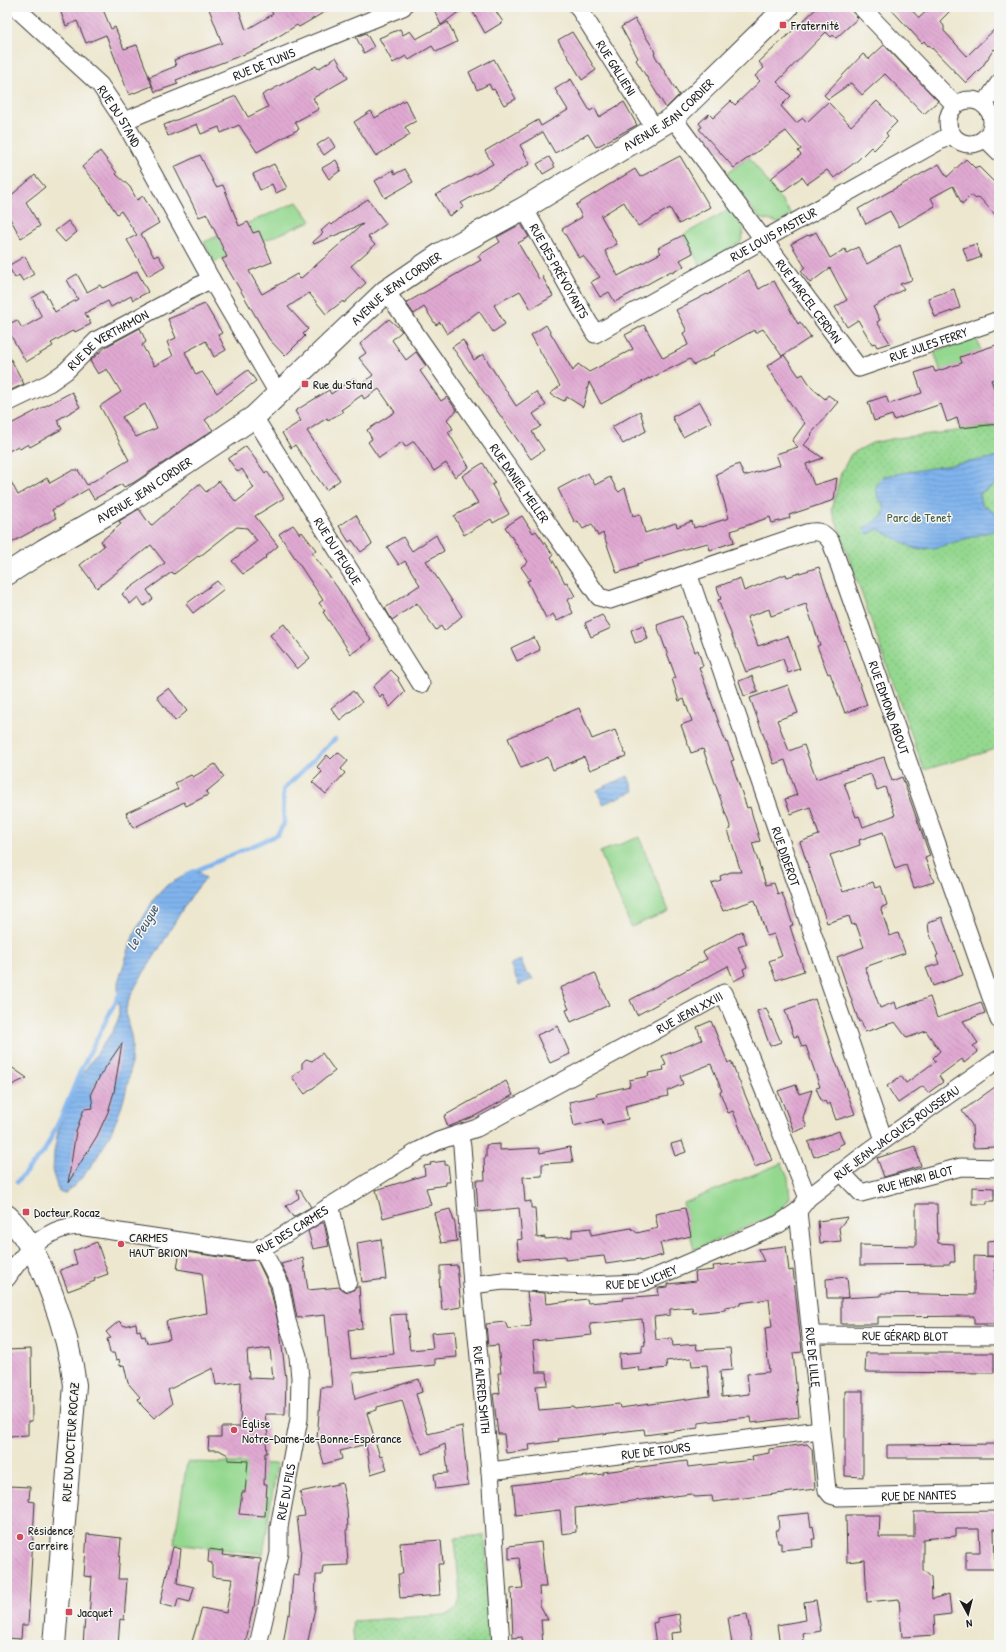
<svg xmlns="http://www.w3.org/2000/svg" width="1006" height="1652" viewBox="0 0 1006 1652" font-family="'Patrick Hand',sans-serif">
<defs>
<pattern id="park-dots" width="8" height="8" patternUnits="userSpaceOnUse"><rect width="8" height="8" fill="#94d890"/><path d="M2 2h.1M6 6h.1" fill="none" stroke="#7fb97c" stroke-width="1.8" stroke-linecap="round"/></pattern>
<pattern id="water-rules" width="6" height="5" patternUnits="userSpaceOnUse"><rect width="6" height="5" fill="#80b4ed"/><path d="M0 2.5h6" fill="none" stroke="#6e9acb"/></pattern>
<pattern id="building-back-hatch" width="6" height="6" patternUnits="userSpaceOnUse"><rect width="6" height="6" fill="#e0a9d2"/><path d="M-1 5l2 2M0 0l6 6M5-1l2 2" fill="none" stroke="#c091b4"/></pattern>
</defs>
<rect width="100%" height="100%" fill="#f6f6f2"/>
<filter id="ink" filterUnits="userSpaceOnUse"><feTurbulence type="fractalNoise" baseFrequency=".025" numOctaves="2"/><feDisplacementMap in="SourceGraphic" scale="8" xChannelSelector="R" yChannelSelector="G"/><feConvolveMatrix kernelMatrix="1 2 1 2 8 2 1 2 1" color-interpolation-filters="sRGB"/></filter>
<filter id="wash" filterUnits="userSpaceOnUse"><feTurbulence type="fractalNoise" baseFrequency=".012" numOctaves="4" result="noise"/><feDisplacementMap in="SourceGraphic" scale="16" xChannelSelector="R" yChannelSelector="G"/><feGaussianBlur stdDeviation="0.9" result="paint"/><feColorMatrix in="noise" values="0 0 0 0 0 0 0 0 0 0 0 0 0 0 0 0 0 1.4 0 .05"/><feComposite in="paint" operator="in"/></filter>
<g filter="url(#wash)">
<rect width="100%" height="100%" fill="#ede7cf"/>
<path fill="#94d890" stroke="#587a56" d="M749 157 792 215 779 223 759 218 726 174Z
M297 202 311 221 214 262 204 242Z
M730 209 744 229 741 242 700 265 683 235Z
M976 337 999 401V424L960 428 934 352Z
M639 837 669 911 631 927 600 852Z
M782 1163 788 1178 790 1198 779 1213 694 1250 683 1203Z
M187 1462 277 1464 263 1554 174 1544Z"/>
<path fill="url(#park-dots)" stroke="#587a56" d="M999 426V748L924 770 832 510 841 473 851 454 872 443 896 438Z
M485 1535 491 1645H354L352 1621 444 1615C455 1614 459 1606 460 1596L455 1538Z"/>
<path fill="url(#water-rules)" stroke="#4e6884" d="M999 457V483L980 493V503L999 516V529L935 548 915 549 878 529 868 534 863 529 883 516 885 507 878 498 876 486 884 476Z
M628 776 634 791 603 804 597 790Z
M199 872 206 878C186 900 174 924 159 949 148 967 134 985 127 1005 123 1016 132 1031 132 1044 132 1087 117 1128 93 1163 85 1174 76 1186 64 1194L59 1192 53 1174 54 1152 58 1131 73 1087 112 1032 119 1018 118 982 134 934 154 899 167 885 188 874Z
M521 960 527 975 530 974 533 979 519 985 510 964Z"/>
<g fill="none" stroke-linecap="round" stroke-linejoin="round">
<path stroke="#80b4ed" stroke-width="4.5" d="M184 879 188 874 277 835 284 824 283 790 335 739
M17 1182 44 1152 63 1113 80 1072 121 991"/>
</g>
<g id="blocks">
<path fill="url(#building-back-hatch)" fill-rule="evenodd" d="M67 7H102L111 29 115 27 124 49 137 45 149 77 176 66 174 60 222 43 209 9 217 7H238L246 30 273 14 269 7H333L299 27 297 25 258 49 176 80 178 84 155 92 149 77 152 86 129 95 106 35 86 43 77 21 66 26 60 10Z
M433 7H465L441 25Z
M470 7H493L503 22 485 33Z
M818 7H848L858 18 836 38 833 35 831 37 826 32 777 82 791 96 781 106 796 123 803 118 807 122 828 102 851 126 877 101 897 122 886 133 888 136 874 150 871 147 857 161 834 178 827 170 807 184 802 177 782 192 770 179 801 155 798 151 801 149 786 131 734 168 699 129 702 127 699 123 709 114 713 118 731 101 735 105 760 81 755 76 764 68 759 62Z
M889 7H909L919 18 931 7H954L940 21 944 26V31L967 56 999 25V53L994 49 982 67 966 83 929 45 928 46 924 41 922 43Z
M635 19 653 48 655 53 654 54 679 95 666 108 636 60 638 58 621 27Z
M448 22 457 42 436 52 432 46 409 60 406 56 393 63 379 38 400 29 403 35 410 31 416 39Z
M572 32 596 70 582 80 558 40Z
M366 33 374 47 364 53 356 37Z
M884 45 938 101 924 114 885 74 862 95 851 83 828 99 824 95 863 54 869 59Z
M336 57 348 78 313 98 319 109 295 122 299 129 257 152 239 125 221 133 219 127 201 134 197 124 168 136 164 125 236 96 248 117 268 107 262 95 316 66 318 69Z
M494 59 516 99 504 105 494 89 492 90 489 84 477 90 469 72Z
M571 79 590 111 595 108 599 117 624 102 637 125 596 147 588 134 555 153 543 132 520 145 530 164 461 203 464 207 449 216 436 195 493 164 485 151 538 120 541 126 568 110 555 89Z
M405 100 416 121 405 127 410 135 376 156 354 122 371 111 375 118Z
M329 137 335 147 324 155 317 145Z
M100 151 117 173 116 174 130 187 137 200 143 196 159 223 141 234 154 257 158 255 165 266 148 276 127 240 137 235 121 211 117 214 100 188 82 167Z
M200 155 216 187 223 185 239 226 248 222 253 233 259 231 272 262 249 271 262 294 297 274 300 279 363 224 314 244 313 242 323 233 321 231 330 223 332 225 346 213 368 199 386 224 368 237 375 245 351 266 366 283 344 303 343 301 326 314 309 293 288 307 308 329 303 334 305 336 285 356 269 339 222 259 227 257 207 214 199 217 174 167Z
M680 156 710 207 679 224 670 208 638 226 624 202 601 216 617 244 605 251 618 276 661 253 658 248 683 235 693 253 680 260 684 266 672 273 671 271 615 302 609 292 600 297 591 282 600 277 583 256 579 258 562 229 582 217 576 205 635 169 640 177Z
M549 157 555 167 543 174 537 164Z
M966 159 975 168 978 166 999 187V219L979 197 976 199 971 195 962 204 953 186 931 198 935 206 899 227 890 211 866 224 858 209 939 164 947 177Z
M336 160 341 170 329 179 322 168Z
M274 164 287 188 276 193 272 184 260 190 253 174Z
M405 169 413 182 385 198 375 181 393 170 395 174Z
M35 175 45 187 26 202 40 226 21 238 7 213V199Z
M68 221 77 232 65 242 55 231Z
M521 224 529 237 518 243 539 279 542 276 553 296 531 309 520 291 494 305 505 324 493 332 479 311 447 334 440 322 436 325 424 307 414 314 406 303 481 260 478 256 500 242 497 237Z
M816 232 830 258 845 249 847 253 858 247 867 264 900 245 912 280 900 284 904 289 873 307 880 320 877 322 890 343 877 347 875 343 872 344 858 320 847 327 835 307 847 300 830 268 810 283 801 271 805 267 791 244 808 235 809 236Z
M976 244 981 257 968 262 963 248Z
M25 256 34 274 23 281 19 275 15 278 8 266Z
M748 270 759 289 774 281 798 324 800 322 811 337 782 356 763 329 755 333 754 330 713 353 714 355 694 365 690 359 649 379V378L601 404 589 382 583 407 567 397 564 401 550 394 560 386 531 335 546 325 573 371 578 364 589 372 633 349 625 335 644 325 663 358 688 345 683 333 687 331 676 310 707 294 708 295Z
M137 271 148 292 133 300 131 296 111 307 108 301 85 313 91 324 75 332 74 330 51 343 53 346 26 362 7 329V325L17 320 22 328 42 317 32 298 44 291 55 312 78 299 67 280 77 274 87 292 100 285 102 288 108 286Z
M954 289 960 308 935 317 928 298Z
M205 304 222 333 218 335 226 350 214 357 206 341 185 352 196 375 202 372 217 393 248 370 256 381 205 420 213 430 133 483 124 487 122 484 94 499 88 489 52 510 56 518 7 545V474L18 495 47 478 50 483 73 470H78L87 485 129 460 100 406 121 392 107 369 98 374 90 361 107 346 140 328 146 342 142 345 154 366 173 356 167 342 176 338 168 319ZM145 404 157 428 136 437 122 417Z
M389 319 402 331 392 340 406 360 416 352 426 366 420 371 441 401 447 397 457 411 447 419 453 429 448 432 469 467 455 477 446 463 434 471 414 441 405 447 402 442 379 458 368 442 372 439 367 430 395 412 379 389 364 399 362 395 341 410 343 412 328 420 327 418 307 431 340 480 326 490 295 445 291 448 282 433 301 421 295 411 329 390 331 394 354 378 361 385 373 375 359 358 366 353 360 344Z
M463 340 474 360 483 354 516 406 536 392 546 405 533 414 541 426 532 432 544 450 531 459 452 347Z
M999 344V377L991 380 999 401V424L960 428 957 418 947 422 941 404 894 420 892 415 874 421 868 402 886 396 889 404 922 393 915 373 933 367 935 372 962 363 960 357Z
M7 352 24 384 7 392Z
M784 355 799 376 803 374 812 388 825 399 828 395 838 402 811 434 812 435 804 445 823 458 806 464 814 485 837 478 834 500 789 515 790 518 772 523 770 517 731 531 734 542 710 550 708 543 688 548 637 564 638 566 617 573 603 533 598 536 592 524 583 529 578 521 575 523 558 489 588 473 595 485 610 477 617 490 619 492 625 488 633 516 640 514 645 533 676 523 677 527 692 521 694 528 700 526 701 527 729 518 716 474 739 464 744 476 780 465 776 454 798 447 792 441 805 423 801 419 781 389H782L767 366Z
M72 392 80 407 57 420 62 429 30 447 28 444 20 449 18 446 7 452V426Z
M700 402 711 422 683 437 672 417Z
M640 411 646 431 623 444 612 427Z
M246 446 265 473 267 471 284 498 255 516 278 546 265 557 266 558 243 574 232 561 257 541 247 528 237 527 199 557 198 556 174 574 172 572 147 590 153 599 144 606 138 597 130 604 122 594 165 563 151 545 97 588 80 565 104 546 101 541 121 524 119 521 139 509 151 526 199 484 206 492 219 481 236 502 254 488 242 469 238 472 228 459Z
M483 463 495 483 492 485 509 514 493 523 491 519 464 535 454 516 478 503 462 476Z
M356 515 372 544 361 552 352 540 349 542 339 526Z
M522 516 533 533 536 531 553 555 551 557 565 583 567 582 575 596 567 600 573 613 557 621 553 614 546 618 527 581 530 580 521 567 528 562 505 527Z
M293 525 300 534 302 532 316 550 312 553 337 587 371 640 351 654 323 612 325 611 319 603 323 600 279 534Z
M436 535 444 551 426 561 462 616 444 631 441 626 436 630 417 603 392 620 385 608 420 585 405 561 399 565 387 547 403 537 412 551Z
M819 567 867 705 845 713 830 673 828 674 817 646 820 645 806 604 771 616 769 609 747 617 758 646 788 636 800 669 788 673 783 659 746 672 718 600 721 599 717 587 740 578 744 591 786 574 787 577Z
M217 581 224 589 193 613 186 604Z
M602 615 611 628 591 637 585 623Z
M682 616 695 652 698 650 703 666 699 667 726 743 727 742 734 760 731 761 747 808 750 807 754 821 760 841 752 843 766 885 774 883 778 895 782 893 793 925 790 926 804 971 776 980 769 961 782 956 774 934 767 936 755 900 723 911 711 883 721 880 720 876 731 872H741L728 830 731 829 703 749 691 753 681 725 692 721 684 699 679 701 672 679 676 678 657 625Z
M284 624 310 658 297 669 270 635Z
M643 625 648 639 635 643 631 630Z
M534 637 540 650 517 661 511 648Z
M391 670 399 678 398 680 405 692 390 707 382 694 380 697 373 687Z
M752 676 758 692 744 696 739 681Z
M788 685 798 713 777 720 789 751 804 745 816 779 884 757 892 781 902 777 930 856 925 858 934 882 914 888 906 865 895 869 883 832 859 840 860 845 830 855 843 892 873 882 875 888 881 886 887 905 882 907 881 910 890 936 898 933 905 953 865 967 880 1008 895 1002 897 1009 930 997 937 1018 981 1002 985 1013 963 1021 978 1043 973 1046 978 1052 964 1063 962 1059 939 1076 943 1082 928 1093 923 1086 898 1103 887 1086 901 1076 906 1083 936 1061 933 1058 940 1051 926 1031 907 1038 895 1022 865 1032 861 1021 859 1022 837 957 864 947 856 924 852 925 849 916 827 923 800 842 819 835 810 807 791 814 785 799 797 795 785 760 774 764 750 698ZM871 774 877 790 885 787 895 815 863 827 859 816 856 817 844 783Z
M169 688 187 711 175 721 157 697Z
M353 691 362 702 340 720 331 708Z
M579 708 592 739 615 730 626 756 590 770 584 757 553 770 548 757 521 768 508 738Z
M338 752 348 761 341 769 345 773 326 794 312 782 322 772 317 767 327 755 331 759Z
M215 764 224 777 206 792 208 795 186 806 184 802 133 828 126 813 178 789 175 783 191 775 193 777Z
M942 917 963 975 933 986 926 968 939 964 936 956 938 955 929 932 928 923Z
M742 931 747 944 738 947 747 967 743 969 745 975 734 981 728 966 637 1015 630 1000 707 959 703 952Z
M595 973 609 1005 571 1022 566 1010 569 1009 560 988Z
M815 999 834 1057 855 1114 836 1120 830 1103 827 1105 825 1101 822 1102 816 1088 820 1087 806 1046 802 1047 798 1036 794 1037 785 1010Z
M766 1008 781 1042 770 1046 757 1011Z
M711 1021 728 1063 731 1061 772 1160 755 1167 733 1111 728 1113 720 1092 722 1091 711 1064 680 1076 683 1084 667 1091 668 1096 625 1106 628 1119 603 1125 602 1119 574 1126 569 1102 597 1096 596 1094 630 1086 629 1080 649 1076 648 1073 664 1070 663 1066 666 1065 662 1056 702 1040 697 1027Z
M558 1026 570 1054 550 1063 537 1035Z
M122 1043 114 1092 108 1112 97 1136 68 1183 76 1131 84 1109 93 1108 91 1093 101 1074Z
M322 1053 335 1071 305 1094 292 1077 302 1069V1063L306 1059 312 1061Z
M7 1064 27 1078 7 1087Z
M506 1081 513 1095 473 1117 448 1127 444 1116Z
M999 1084V1117L995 1118 996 1147 973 1148 972 1125 962 1111Z
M796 1085 799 1094 812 1090 803 1118 807 1127 794 1132 778 1091Z
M839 1131 844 1143 838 1146 839 1148 814 1157 808 1142Z
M682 1141 686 1152 675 1156 671 1144Z
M500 1144V1150L539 1148 540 1153 570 1147 573 1162 542 1164V1176L523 1177 525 1202 531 1201V1208H535L537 1238 545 1237V1239L572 1237V1230L591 1228V1235L631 1228 637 1233 658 1228 655 1214 685 1208 691 1236 660 1243 663 1255 641 1261 640 1259 606 1264 604 1256 565 1260V1256L519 1260 517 1240 522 1239 519 1208 478 1212 476 1180H485L484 1158H486V1145Z
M915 1146 921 1166 884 1177 877 1158Z
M445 1161V1165H448L450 1182H446V1185L426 1188 431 1205 383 1218 376 1190 425 1175 424 1166 431 1165 430 1163Z
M972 1187 994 1188V1201H987V1204H972Z
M300 1190 311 1207 293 1217 286 1206 299 1198 297 1191Z
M916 1204H937L938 1243 954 1244 955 1262H950V1264L860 1265V1245L916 1246Z
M450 1209 455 1224 457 1241 441 1243 434 1213Z
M848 1217 839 1228 841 1241 820 1243 818 1221Z
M321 1223H324L329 1246 313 1249 308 1231Z
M381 1239 386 1279 362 1282 357 1243Z
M999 1240V1256H987V1241Z
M97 1242 108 1274 94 1279 95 1281 68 1291 60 1270 77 1264 73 1251Z
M786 1246 789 1271 793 1270 802 1352 793 1353 799 1417 752 1423 751 1417 730 1419 698 1423V1428L645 1435 644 1429 602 1434 558 1439 559 1441 529 1445 530 1450 506 1453 504 1434H498L493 1394 500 1393 498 1373H501L498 1345 488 1346 486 1324 505 1322 508 1329 531 1326 527 1292 545 1293 546 1304 587 1299 588 1303 624 1300 623 1298 659 1295 658 1288 668 1287V1284L696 1281 695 1272 714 1270 713 1266 764 1261 758 1249ZM769 1299 772 1327 765 1328 769 1372 747 1374 749 1394 722 1397 720 1371 732 1370 730 1348 697 1350 696 1344 673 1346 672 1338 656 1340 654 1317 670 1315V1309L692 1307 693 1313 725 1310V1307L740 1305V1303ZM642 1319 645 1345 642 1346V1352L619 1354 620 1369 638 1367 639 1371 667 1368 666 1361 691 1358 692 1366 707 1365 710 1396 620 1408 619 1404 575 1409 574 1407 539 1410 536 1386 548 1385 547 1372H536L533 1341 592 1335 590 1324Z
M180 1251 246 1261 257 1260 270 1287 280 1331 286 1379 285 1414H265L269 1442 266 1441 267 1453H265L264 1484H267L265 1516 239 1514 242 1492H245L248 1461 228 1460V1455L219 1450H208L209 1437H221V1427H240L241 1382 216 1385 213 1368 168 1390 172 1404 154 1418 142 1406 138 1399 140 1397 128 1383 124 1365 120 1366 119 1359 116 1360 114 1353H110L107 1339 111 1338 106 1332 119 1321 124 1326 136 1323 137 1331 140 1330 142 1337 145 1336 147 1343 170 1339 166 1321 207 1313 202 1273 177 1269ZM270 1348 273 1379 249 1378 247 1351Z
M974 1256 995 1257V1302H999V1324H974V1316L878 1317V1324H841V1298L881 1296V1293L974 1295Z
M303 1258 308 1290 340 1287 345 1291 350 1292 359 1286 362 1328 348 1330 351 1359 394 1354 390 1315 406 1314 410 1350 433 1348 431 1333 455 1331 457 1357 435 1359V1365L352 1373 355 1399 419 1379 422 1392 416 1394 428 1434 462 1426 468 1485 436 1489 434 1474 448 1473 445 1444 423 1454 411 1430 402 1400 377 1407V1410L367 1413 380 1457 382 1456 387 1469 371 1474 366 1444 340 1451 342 1459 324 1464 317 1439 321 1387H332L325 1315 297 1318 290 1282 281 1264Z
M457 1265 461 1307 442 1310 439 1279H440V1266Z
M847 1277 849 1298H827L826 1279Z
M31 1349 32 1421H28V1435L9 1436V1421H7V1350Z
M866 1353H994V1373L865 1372Z
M845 1391H863V1477L845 1476Z
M807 1444 812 1449 815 1489 713 1502 712 1496 695 1497 691 1494 575 1508 576 1532 562 1534 560 1510 516 1515 513 1485 604 1474 603 1472 687 1461 688 1467 753 1460 752 1456 769 1453V1449Z
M999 1444V1458H887V1445Z
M342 1483 347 1508 348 1529 346 1530 348 1565 323 1566 322 1575H316L315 1608 307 1645H283L288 1614 290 1615 293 1575 299 1576 301 1548 297 1517 305 1516 300 1492Z
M8 1486 30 1487 29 1501 35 1502 28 1625H22L21 1639 7 1638Z
M999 1511V1529H994L995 1569H966V1552H980L979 1529H956V1536L923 1539V1570L931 1577 932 1599 949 1594 951 1614 934 1616 935 1635 902 1637 899 1599 867 1602 865 1560 847 1562 846 1515H880L879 1537H914V1512Z
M809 1513 811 1527 813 1526 815 1539H812L813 1547 781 1550V1543H778L776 1530H779L778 1516Z
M87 1534 121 1538 118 1579H127L124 1620 120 1619 118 1645H83L85 1617H89L92 1577 84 1576Z
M441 1540 443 1564H438L440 1595 400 1598 398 1574H403L400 1543Z
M541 1542 546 1587H539L540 1605 548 1620H541L543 1645H523L522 1637 513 1638 511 1589 523 1588 519 1558 509 1559V1546Z
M173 1547 181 1549 177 1583 194 1587 190 1602 178 1599 176 1608 160 1604Z
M209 1549 223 1551 222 1555 261 1559 254 1607H253L245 1645H191L202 1608 226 1613 232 1579 212 1577V1563L208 1562Z
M816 1600 821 1631 803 1634 804 1641 780 1645 777 1625 806 1620 804 1602Z
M679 1614 682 1632 671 1633 672 1645H656L653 1623 657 1622V1618Z
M747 1614 752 1645H732L728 1617Z"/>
</g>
</g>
<g filter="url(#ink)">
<use href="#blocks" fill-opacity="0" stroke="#3b3a37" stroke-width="1"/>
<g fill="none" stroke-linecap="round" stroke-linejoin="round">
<g stroke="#3b3a37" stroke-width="19">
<g id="minor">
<path id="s1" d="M15 7 100 85 124 121 211 279 279 395"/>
<path id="s2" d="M578 7 655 129"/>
<path d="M861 7 955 105"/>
<circle cx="970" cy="122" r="22"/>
<path d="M984 105 999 83"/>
<path id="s3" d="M673 118 859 368 999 320"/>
<path id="s4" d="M124 121 403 7"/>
<path d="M985 138 999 152"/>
<path id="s5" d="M524 208 595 334 952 134"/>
<path id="s6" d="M386 291 599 597 610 600 806 533C818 530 824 532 831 542L999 1020"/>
<path id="s7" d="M7 403 49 383 66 371 97 340 211 279"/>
<path id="s8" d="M254 417 421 684"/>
<path id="s9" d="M688 573 884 1140"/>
<path id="s10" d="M459 1135 462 1146 472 1285 490 1471 501 1645"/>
<path id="s11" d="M841 1172 861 1193 961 1167 999 1168"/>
<path d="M328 1207 332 1213 348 1282"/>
<path id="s12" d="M798 1211 827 1490 831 1495 838 1497 999 1493"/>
<path id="s13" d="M7 1278C24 1252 46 1227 79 1226L247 1251H254L271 1243 420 1150 438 1141 477 1128 724 993 808 1198"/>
<path id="s14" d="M472 1285 503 1281 587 1285 642 1283 779 1224 798 1211 808 1198 869 1151 999 1059"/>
<path id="s15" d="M811 1335 999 1336"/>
<path id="s16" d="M490 1471 820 1430"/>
<path id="s17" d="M258 1645 279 1553V1527L299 1419 300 1378 298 1356 287 1321 280 1284 261 1247"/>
</g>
</g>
<g stroke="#3b3a37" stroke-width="24">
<g id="tertiary">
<path id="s18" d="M7 574 44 550 126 503 254 417 386 291 442 253 524 208 673 118 787 7"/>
<path d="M7 1216C43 1249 69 1338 75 1385L54 1645"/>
</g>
</g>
<use href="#minor" stroke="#fff" stroke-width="17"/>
<use href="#tertiary" stroke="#fff" stroke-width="22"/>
</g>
</g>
<g fill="#d1495b" stroke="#f6f6f2" stroke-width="1.5">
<rect x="779" y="21" width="8" height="8" rx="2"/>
<rect x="301" y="380" width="8" height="8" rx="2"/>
<rect x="22" y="1208" width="8" height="8" rx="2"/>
<circle cx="121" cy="1244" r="4"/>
<circle cx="234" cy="1430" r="4"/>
<circle cx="20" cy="1537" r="4"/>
<rect x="65" y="1608" width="8" height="8" rx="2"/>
</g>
<g text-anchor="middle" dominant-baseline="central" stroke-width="3" stroke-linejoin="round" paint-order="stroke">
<g font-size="13" fill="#1c1c1c" stroke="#f6f6f2" text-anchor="start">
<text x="791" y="25">Fraternité</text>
<text x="313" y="384">Rue du Stand</text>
<text x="34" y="1212">Docteur Rocaz</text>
<text x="129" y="1237">CARMES<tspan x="129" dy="15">HAUT BRION</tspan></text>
<text x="242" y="1423">Église<tspan x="242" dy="15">Notre-Dame-de-Bonne-Espérance</tspan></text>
<text x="28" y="1530">Résidence<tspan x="28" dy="15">Carreire</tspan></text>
<text x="77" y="1612">Jacquet</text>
</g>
<g font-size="13" fill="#1c1c1c" stroke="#f6f6f2">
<text stroke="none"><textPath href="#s4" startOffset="151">RUE DE TUNIS</textPath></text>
<text stroke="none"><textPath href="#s2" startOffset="72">RUE GALLIENI</textPath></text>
<text stroke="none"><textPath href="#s18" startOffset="809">AVENUE JEAN CORDIER</textPath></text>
<text stroke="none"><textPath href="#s1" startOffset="152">RUE DU STAND</textPath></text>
<text stroke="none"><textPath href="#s5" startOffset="349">RUE LOUIS PASTEUR</textPath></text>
<text stroke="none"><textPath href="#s5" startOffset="72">RUE DES PRÉVOYANTS</textPath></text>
<text stroke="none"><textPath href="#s18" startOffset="485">AVENUE JEAN CORDIER</textPath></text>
<text stroke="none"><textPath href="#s3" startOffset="228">RUE MARCEL CERDAN</textPath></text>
<text stroke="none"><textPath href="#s7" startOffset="120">RUE DE VERTHAMON</textPath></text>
<text stroke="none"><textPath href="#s3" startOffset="385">RUE JULES FERRY</textPath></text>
<text stroke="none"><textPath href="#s6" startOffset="234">RUE DANIEL MELLER</textPath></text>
<text stroke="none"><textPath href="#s18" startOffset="161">AVENUE JEAN CORDIER</textPath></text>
<text stroke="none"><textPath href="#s8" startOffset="158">RUE DU PEUGUE</textPath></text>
<text stroke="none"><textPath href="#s6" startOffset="796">RUE EDMOND ABOUT</textPath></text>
<text stroke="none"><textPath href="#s9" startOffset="300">RUE DIDEROT</textPath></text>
<text stroke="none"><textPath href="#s13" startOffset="767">RUE JEAN XXIII</textPath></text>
<text stroke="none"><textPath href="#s14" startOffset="469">RUE JEAN-JACQUES ROUSSEAU</textPath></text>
<text stroke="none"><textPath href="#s11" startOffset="85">RUE HENRI BLOT</textPath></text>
<text stroke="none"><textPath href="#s13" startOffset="313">RUE DES CARMES</textPath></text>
<text stroke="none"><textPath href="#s14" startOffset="171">RUE DE LUCHEY</textPath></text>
<text stroke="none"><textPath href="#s15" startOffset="94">RUE GÉRARD BLOT</textPath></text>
<text stroke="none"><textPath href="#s12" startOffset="147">RUE DE LILLE</textPath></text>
<text stroke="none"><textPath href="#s10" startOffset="256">RUE ALFRED SMITH</textPath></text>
<text transform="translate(70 1442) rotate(-86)">RUE DU DOCTEUR ROCAZ</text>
<text stroke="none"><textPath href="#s16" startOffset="167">RUE DE TOURS</textPath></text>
<text stroke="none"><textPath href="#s17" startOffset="156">RUE DU FILS</textPath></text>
<text stroke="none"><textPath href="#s12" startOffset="375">RUE DE NANTES</textPath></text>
</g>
<g font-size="13" fill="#465e45" stroke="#f6f6f2">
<text x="919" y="517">Parc de Tenet</text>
</g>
<g font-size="14" font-style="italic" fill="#445970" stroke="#f6f6f2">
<text transform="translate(142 927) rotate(-60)">Le Peugue</text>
</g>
</g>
<rect width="1006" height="1652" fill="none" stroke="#f6f6f2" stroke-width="24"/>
<g transform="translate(968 1614) rotate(173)" stroke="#f6f6f2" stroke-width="3" paint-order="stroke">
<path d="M0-3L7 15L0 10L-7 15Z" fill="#1c1c1c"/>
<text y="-6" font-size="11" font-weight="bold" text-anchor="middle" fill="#1c1c1c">N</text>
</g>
</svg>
